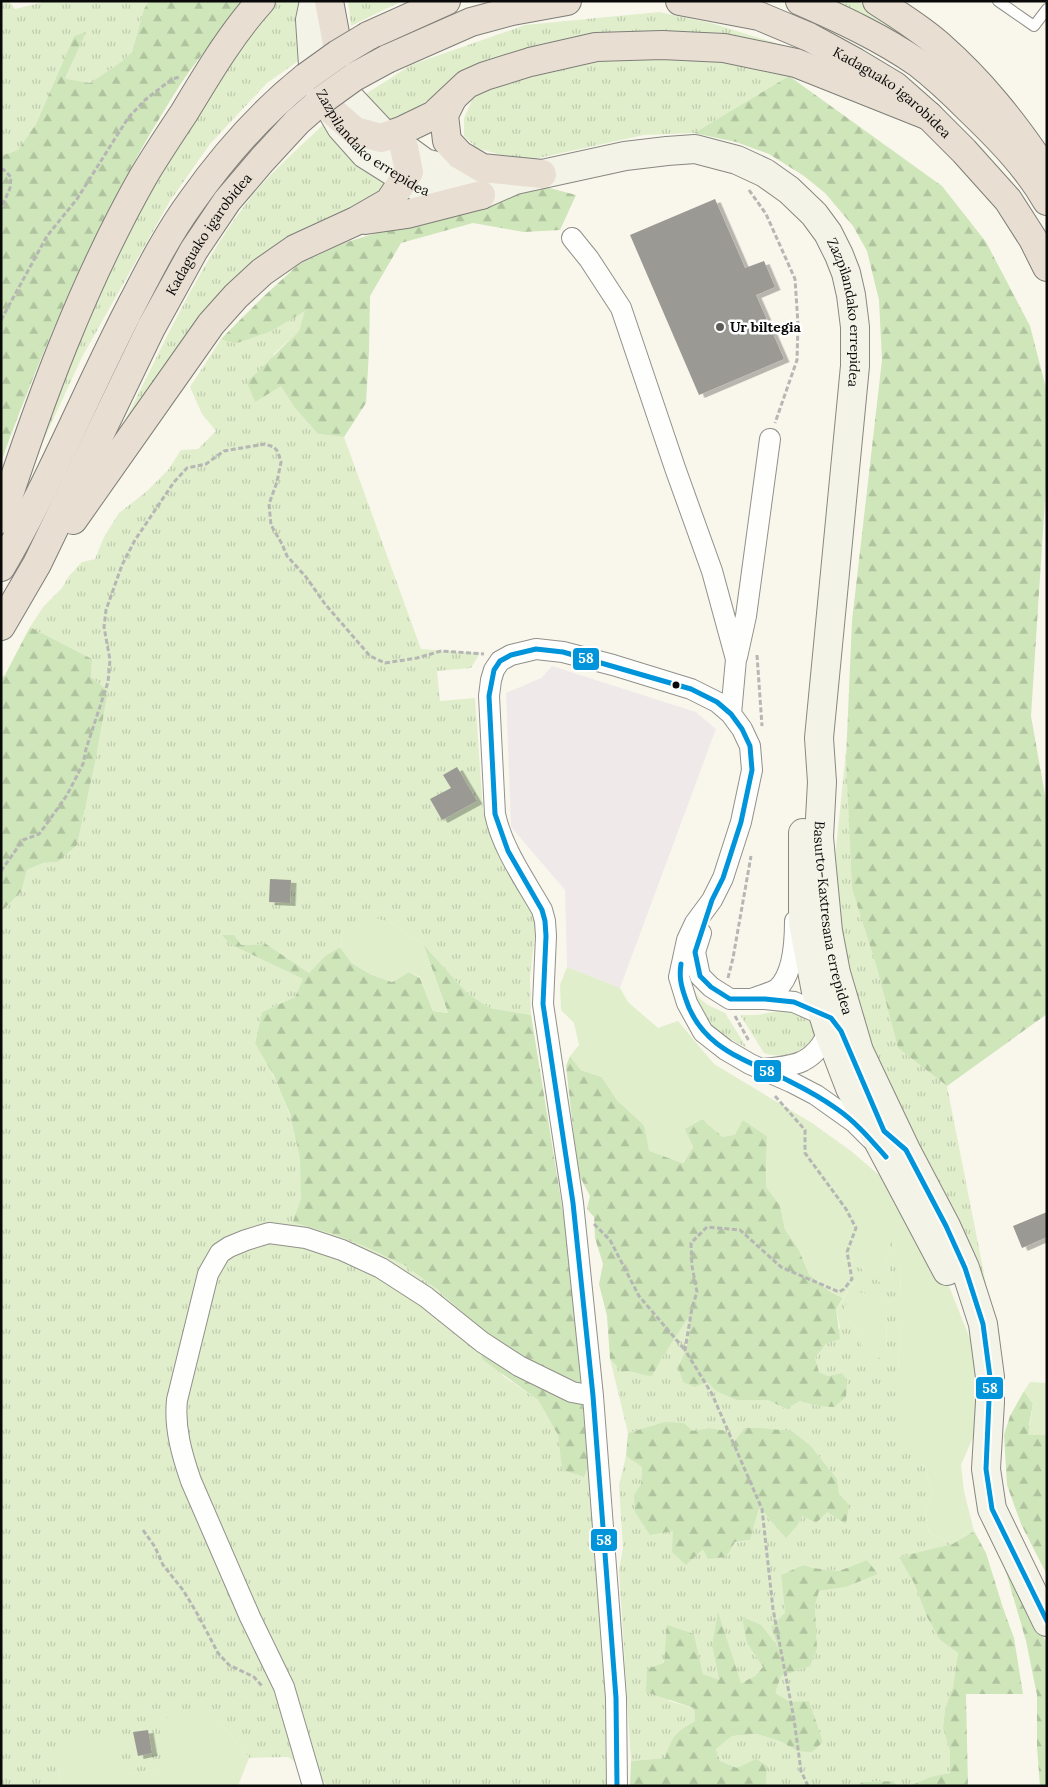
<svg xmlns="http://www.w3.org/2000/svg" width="1048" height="1787" viewBox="0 0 1048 1787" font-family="Lora,serif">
<defs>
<pattern id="grass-tufts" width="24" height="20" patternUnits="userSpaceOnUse" patternTransform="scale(1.25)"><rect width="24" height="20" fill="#e0eecc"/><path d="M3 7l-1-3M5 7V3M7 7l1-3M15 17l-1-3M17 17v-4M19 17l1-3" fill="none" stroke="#bfcbae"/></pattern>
<pattern id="forest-firs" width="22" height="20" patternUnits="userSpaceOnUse" patternTransform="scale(1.25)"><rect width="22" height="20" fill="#cfe5ba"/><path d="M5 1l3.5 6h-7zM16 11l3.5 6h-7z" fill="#b0c39f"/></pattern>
<filter id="shadow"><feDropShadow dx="5.5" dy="3" stdDeviation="0" flood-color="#0004"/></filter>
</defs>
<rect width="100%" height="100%" fill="#f9f7ec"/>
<path fill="#f0e9ea" d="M552 666 696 712 716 729 620 988 567 967 565 890 511 827 506 693 541 678Z"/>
<path fill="url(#grass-tufts)" d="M1 1H9L15 9 47 1H149L144 9 132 52 121 62 90 83 65 80 85 33 74 36 36 124 18 150 1 156Z
M274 1H308L304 57 267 83 210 144 170 201 82 357 22 487 53 395 112 259 194 109Z
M348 1H402L351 26Z
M837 1H858L913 37 960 79 906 38Z
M659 12 711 23 785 46 698 34 599 36 499 57 459 79 410 112 388 122 361 97 411 65 525 25Z
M616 58H716L789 76 694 133 644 135 534 159H514L477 148 464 136V118L473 98 497 84Z
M327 121 389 183 379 197 221 304 124 422C162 349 195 271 245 205 266 176 301 146 327 121Z
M306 310 299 331 272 356 281 385 295 408 318 434 344 437 421 649 480 653 471 668 437 671 440 701 475 698 483 810 490 833 530 908 536 924 530 976 531 1015 490 1008 468 994 423 944 390 922 344 931 340 947 325 956 309 973 266 944 241 945 223 935 268 962 303 979 295 997 262 1012 255 1042C276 1079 294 1115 300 1157 301 1171 301 1185 301 1199L333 1234 366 1247 406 1266 438 1290 481 1330 503 1376 538 1400 558 1435 562 1470 584 1477 588 1467 604 1666 608 1786H329L288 1757 249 1758 213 1713 165 1769 124 1774 58 1770 62 1786H1V912L21 892 27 870 43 863 58 862 77 845 95 763 108 691 91 677 92 659 30 627 43 607 62 588 69 576 82 562 95 559 104 537 119 513 146 492 168 470 181 450 198 449 216 431 202 414 190 387 221 339 234 344 270 332Z
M846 751 852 889 876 965 898 1048 947 1086 1002 1365 864 1043 831 896Z
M693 989 699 998 708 1005 725 1013 747 1048 714 1030 692 1002Z
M785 1010 811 1019 816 1035C802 1053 786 1060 764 1053L740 1015H757Z
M891 1240 901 1274 900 1296 889 1303 873 1294 850 1320 859 1331 863 1350 887 1355 886 1313 897 1306 900 1334 898 1371 922 1460 928 1477 932 1494 925 1513 929 1533 952 1544 900 1557 914 1583 927 1617 940 1640 958 1653 953 1687 945 1709 943 1728 950 1751V1773C932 1777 915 1786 896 1786L894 1781 864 1782 856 1786H766L767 1766 737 1768 720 1761 716 1749 732 1736 757 1734 782 1742 797 1751 823 1742 815 1721 790 1702 774 1693 781 1676 817 1649 815 1605 819 1591 846 1587 878 1574 867 1560 839 1571 813 1568 803 1565 781 1575 785 1613 781 1650 747 1643 763 1667 755 1676 740 1683 712 1646 719 1681 703 1674 694 1635 669 1701 694 1708 695 1721C676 1730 671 1738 665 1758L631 1761 619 1570 623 1548 619 1485 626 1456 642 1467 641 1484 634 1495 674 1531 703 1549 750 1540 758 1506 769 1519 796 1527 803 1516 839 1494 837 1479 811 1446 792 1431 734 1442 709 1428 691 1431 664 1422 628 1433 610 1359 622 1372C636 1370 639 1376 652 1376L662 1358 688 1318C691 1336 686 1350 678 1366L695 1387 707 1382 716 1391 752 1400H768L785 1409 800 1401 817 1406 842 1373 828 1376 819 1372 815 1358 840 1328 836 1309 853 1284 850 1267 853 1256 864 1272 893 1279 885 1258Z"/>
<path fill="url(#forest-firs)" d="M149 1H246C224 29 199 56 180 85 105 202 49 331 1 462V156L18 150 36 124 74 36 86 32 65 79 90 83 121 62 132 52 144 9Z
M789 76 942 186 986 242 1030 326 1046 388 1047 412V469L1031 716 1047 806V1014L947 1086 898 1048 876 965 852 889 846 759 852 621 882 360 879 300 867 251 853 226 825 193 804 176 769 154 736 142 694 133Z
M542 186 576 195 560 230 524 232 473 223 401 243 370 296 369 351 366 403 344 437 318 434 295 408 281 386 255 402 247 382 299 331 305 311 270 332 234 344 221 339 263 297 299 264 344 243 383 231 480 208 516 194Z
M30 627 92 659 91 677 108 691 95 763 77 845 58 862 43 863 27 870 21 892 1 912V678L5 675Z
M222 935H234L241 945 266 944 309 973 325 956 340 947 352 963 370 974 392 982 409 972 420 978 433 1011 448 1013 423 944 468 994 490 1008 531 1015 569 1249 588 1467 584 1477 562 1470 558 1435 538 1400 482 1359 481 1330 438 1290 406 1266 366 1247 333 1234 293 1222 301 1199 300 1158 290 1114 274 1076 255 1043 262 1012 295 997 303 979 230 944Z
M570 1056 581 1070 602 1077 617 1100 644 1125 650 1150 683 1163 693 1147 684 1129 702 1119 723 1137 743 1120 767 1136 766 1187 780 1205 785 1229 799 1250 809 1274 829 1291 843 1298 836 1309 840 1339 827 1343 815 1358 819 1372 828 1376 842 1373 847 1381 846 1397 834 1407 817 1406 800 1401 786 1409 768 1400H737L716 1391 707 1382 695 1387 683 1382 678 1366C686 1351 692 1336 688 1318L662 1358 652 1376C639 1376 636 1370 622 1372L610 1359 607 1316 599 1284 603 1264 595 1238 594 1217 587 1209 590 1196 578 1173 566 1066Z
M1024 1391 1033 1404 1029 1425 1047 1433V1575L1021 1524 1007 1485 1004 1435 1010 1416Z
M664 1422 684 1423 692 1431 709 1428 725 1431 734 1442 745 1428H759L792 1431 811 1446 837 1479 839 1494 849 1505 846 1524 827 1512 816 1523 803 1516 796 1527 786 1538 759 1507 750 1540 735 1542 726 1557 708 1559 703 1549 686 1565 672 1552 673 1531 650 1535 635 1512 634 1495 641 1484 642 1467 626 1456 628 1433Z
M974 1531 986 1553 1003 1608 1014 1638 1023 1694H966L968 1786H909L931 1777 950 1773V1751L943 1728 945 1709 953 1687 958 1653 940 1640 927 1617 914 1583 899 1557 952 1544Z
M867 1560 878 1574 846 1587 819 1591 815 1605 817 1649 810 1666 781 1676 775 1693 790 1702 809 1701 823 1742 812 1752 797 1751 782 1742 757 1734 732 1736 716 1749 720 1761 737 1768 756 1759 767 1766 766 1786H630L631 1761 665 1758C672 1736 675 1732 695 1721L694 1708 646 1692 647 1669 664 1663 667 1625 694 1634 703 1674 719 1680 712 1646 718 1612 741 1683 755 1676 763 1667 747 1643 742 1617 761 1625 779 1648 771 1627 785 1613 781 1575 803 1565 813 1568 839 1571Z
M1004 1565 1022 1593 1047 1644V1786H1040L1037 1747V1695L1026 1641Z
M894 1781 896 1786H856L863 1782Z"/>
<path fill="#e0eecc" d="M364 915 390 922 423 944 448 1013 433 1011 420 977 409 972 392 982 370 974 352 963 340 947 344 931Z
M567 967 620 988 628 1002 658 1028 678 1021 714 1064 812 1123 851 1151 879 1175 902 1203 928 1244 951 1291 972 1344 980 1406 974 1435 961 1465 964 1491 974 1531 952 1544 929 1533 925 1513 932 1494 928 1477 922 1460 903 1448 899 1419 898 1371 900 1334 897 1307 886 1313 887 1355 870 1361 862 1350 859 1331 850 1320 844 1308 854 1292 873 1294 889 1303 900 1296 901 1274 891 1241 885 1258 893 1279 881 1283 864 1272 853 1257 850 1267 853 1284 843 1298 829 1291 809 1274 799 1250 785 1229 780 1205 766 1187 767 1136 743 1120 735 1135 723 1137 702 1119 685 1129 693 1148 682 1163 649 1151 644 1125 617 1100 602 1077 581 1070 570 1056 579 1045 574 1023 561 1010 560 985Z
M1030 1382 1047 1383V1435H1028L1033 1404 1024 1391Z
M195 1709 213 1713 249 1758 238 1786H62L58 1770V1742L87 1737 117 1738 124 1774 164 1769 159 1722 179 1712Z"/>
<path fill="#9b9993" filter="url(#shadow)" d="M715 199 745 268 764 261 775 287 756 295 784 359 699 395 630 235Z
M457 767 477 801 442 820 430 799 451 788 443 775Z
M270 879 291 880 290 903 269 902Z
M1047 1212V1237L1022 1248 1013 1226Z
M148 1730 152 1753 138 1756 133 1732Z"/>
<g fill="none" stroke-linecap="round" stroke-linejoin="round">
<g stroke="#91908b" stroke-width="12">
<path id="lane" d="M998 1 1034 26 1047 9"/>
</g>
<g stroke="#91908b" stroke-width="22">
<path id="street" d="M572 238 589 259 621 308 675 468 712 571 736 659 731 714
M737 657 746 616 770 439
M701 933 695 952 700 976 711 987 730 999H765L794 1002 830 1018
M754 998C761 995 771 993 777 989 793 975 795 941 795 921
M764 1069C776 1067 792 1067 803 1061 817 1054 828 1038 830 1023
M313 1786 284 1687 250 1617 191 1481C182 1455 174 1428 177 1400L208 1274 220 1253 229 1247 246 1240 269 1233 306 1238 342 1250 381 1268 426 1297 482 1342 519 1366 572 1392 593 1396
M617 1786 616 1698 593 1396 573 1203 543 1004 546 936 545 921 542 910C525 880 502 848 495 814L489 696 491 680 494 670 500 661 511 655 536 649 563 652 613 665 691 689 717 702 731 714 742 729 750 746 752 770 741 822 723 878 712 900 695 923 687 940 679 977 687 1003 703 1032 726 1050 750 1064 791 1082 816 1095 854 1122 871 1139"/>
</g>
<g stroke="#888782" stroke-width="30">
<g id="secondary">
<path id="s1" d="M314 1 310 20 314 80 341 127 365 154 419 188 446 197 481 195 515 180 625 156 667 151 695 149 737 160 765 173 789 190 814 214 828 233 839 255 846 273 851 295 855 327V366L819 738 822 782 819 837 821 859 828 931 836 973 859 1051 906 1150 946 1226 965 1268 983 1324 990 1377V1402L986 1469 992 1509 1047 1622"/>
<path d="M338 63V69L349 97 381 131 425 163 491 180H498"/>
<path d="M803 833V923L816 992 829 1033 850 1088 947 1271"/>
</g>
</g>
<g stroke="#7e7d78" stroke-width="30">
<g id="highway">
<path d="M329 1 337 44"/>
<path id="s2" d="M680 1 759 16 809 37 855 62 895 86 929 116 964 151 1008 200 1033 239 1047 267"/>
<path d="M800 1C841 19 882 38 918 63 936 77 953 93 969 109 998 137 1027 166 1047 201"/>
<path d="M877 1C898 15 920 28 939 45 981 82 1012 121 1043 167"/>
<path d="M368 36 446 1"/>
<path d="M387 59 471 22 512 11 567 1"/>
<path d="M452 99 444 115 447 141 460 155 482 168 542 174"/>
<path d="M331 110 355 131 381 138 401 131 434 115 467 84 485 76 530 62 596 47 662 45 724 48 796 63 929 116"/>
<path d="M365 220 407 214 481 195"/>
<path d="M1 519C39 402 82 285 143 177 156 155 170 134 184 113 207 75 231 34 261 1"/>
<path d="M73 520 211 324 236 296 262 272 295 249 356 221 389 202 409 172 404 147"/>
<path d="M1 567C51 481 88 388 134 300 151 267 169 232 191 202 224 155 261 113 306 77"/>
<path id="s3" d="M1 626 37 564 151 328 194 250 227 201 262 160 297 122 322 100"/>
</g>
</g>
<path stroke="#b6b6b4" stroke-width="3" stroke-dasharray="5 2.5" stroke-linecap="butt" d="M1 169 4 170 11 177 10 188 1 209
M749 190 766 214 795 279 798 324 797 360 775 423
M1 320 47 236 77 199 128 118 145 100 172 79 180 77
M757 655 762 726
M1 871 23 840 39 834 48 822 67 795 83 764 86 749 108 682 110 660 104 627 106 610 122 565 135 540 174 482 187 468 206 464 224 451 265 444 274 447 278 452 281 462 277 482 269 504 271 525 282 544 287 556 306 577 325 604 370 656 385 663 417 658 441 651 484 654
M728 978 733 958 751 856
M735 1016 749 1041
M775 1096 805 1130V1153L846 1209 856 1228 847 1252 852 1279 844 1289 839 1292 781 1267 740 1230 707 1227 691 1243 692 1266 697 1292 692 1308 685 1350 712 1394 762 1509 773 1609 794 1719 801 1771 808 1786
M594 1224 610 1240 639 1296 685 1350
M143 1530 155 1547 163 1565 183 1590 198 1615 218 1653 229 1665 254 1677 262 1686"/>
<use href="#lane" stroke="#fefefc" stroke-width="10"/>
<use href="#street" stroke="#fefefc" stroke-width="20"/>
<use href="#secondary" stroke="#f4f3e7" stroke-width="28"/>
<use href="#highway" stroke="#e8ded2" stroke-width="28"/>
<g stroke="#7e7d78" stroke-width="30" stroke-linecap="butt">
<path id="highway-bridge" d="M306 77 338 54 368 36
M322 100 354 77 387 59"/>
</g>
<use href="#highway-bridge" stroke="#e8ded2" stroke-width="28"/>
<g stroke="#fff" stroke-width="9">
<path id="bus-1" d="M681 964C679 977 681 985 685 997 701 1050 748 1060 791 1082 807 1090 823 1099 837 1109 856 1122 871 1140 886 1157
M617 1786 616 1698 593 1396 573 1203 543 1004 546 936 545 921 542 910 508 851 495 814 489 696 494 670 500 661 511 655 536 649 563 652 691 689 717 702 731 714 742 729 750 746 752 770 741 822 723 878 712 900 695 952 700 976 711 987 730 999H765L794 1002 831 1018 841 1031 884 1131 906 1150 946 1226 965 1268 983 1324 990 1377 986 1469 992 1509 1047 1621"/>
</g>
<use href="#bus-1" stroke="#0095da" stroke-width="5"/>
</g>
<circle fill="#5d5c58" stroke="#fff" stroke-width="2" cx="720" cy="327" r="5"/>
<circle fill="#090909" stroke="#fff" stroke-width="2" cx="676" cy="685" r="4.5"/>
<g text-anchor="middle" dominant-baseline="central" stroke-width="5" stroke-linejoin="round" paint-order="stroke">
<g font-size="14" fill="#090909" stroke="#fff">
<text stroke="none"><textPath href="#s2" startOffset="235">Kadaguako igarobidea</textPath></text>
<text stroke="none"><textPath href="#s1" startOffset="168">Zazpilandako errepidea</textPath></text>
<text stroke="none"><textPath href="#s3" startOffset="444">Kadaguako igarobidea</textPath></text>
<text stroke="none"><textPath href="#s1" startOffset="762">Zazpilandako errepidea</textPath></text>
<text stroke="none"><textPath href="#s1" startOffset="1372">Basurto-Kaxtresana errepidea</textPath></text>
</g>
<g font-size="14" font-weight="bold" fill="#090909" stroke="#fff" text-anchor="start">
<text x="730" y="327">Ur biltegia</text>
</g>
</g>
<g stroke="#fff" stroke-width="2">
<rect x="572" y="647" width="28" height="24" rx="5" fill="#0095da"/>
<rect x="753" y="1059" width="29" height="24" rx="5" fill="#0095da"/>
<rect x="975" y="1376" width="29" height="24" rx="5" fill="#0095da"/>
<rect x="590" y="1528" width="28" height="24" rx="5" fill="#0095da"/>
</g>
<g font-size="14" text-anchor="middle" font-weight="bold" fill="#fff">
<text x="586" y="663">58</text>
<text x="767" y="1076">58</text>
<text x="990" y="1393">58</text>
<text x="604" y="1545">58</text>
</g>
<rect width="1048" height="1787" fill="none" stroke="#090909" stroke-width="5"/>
</svg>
